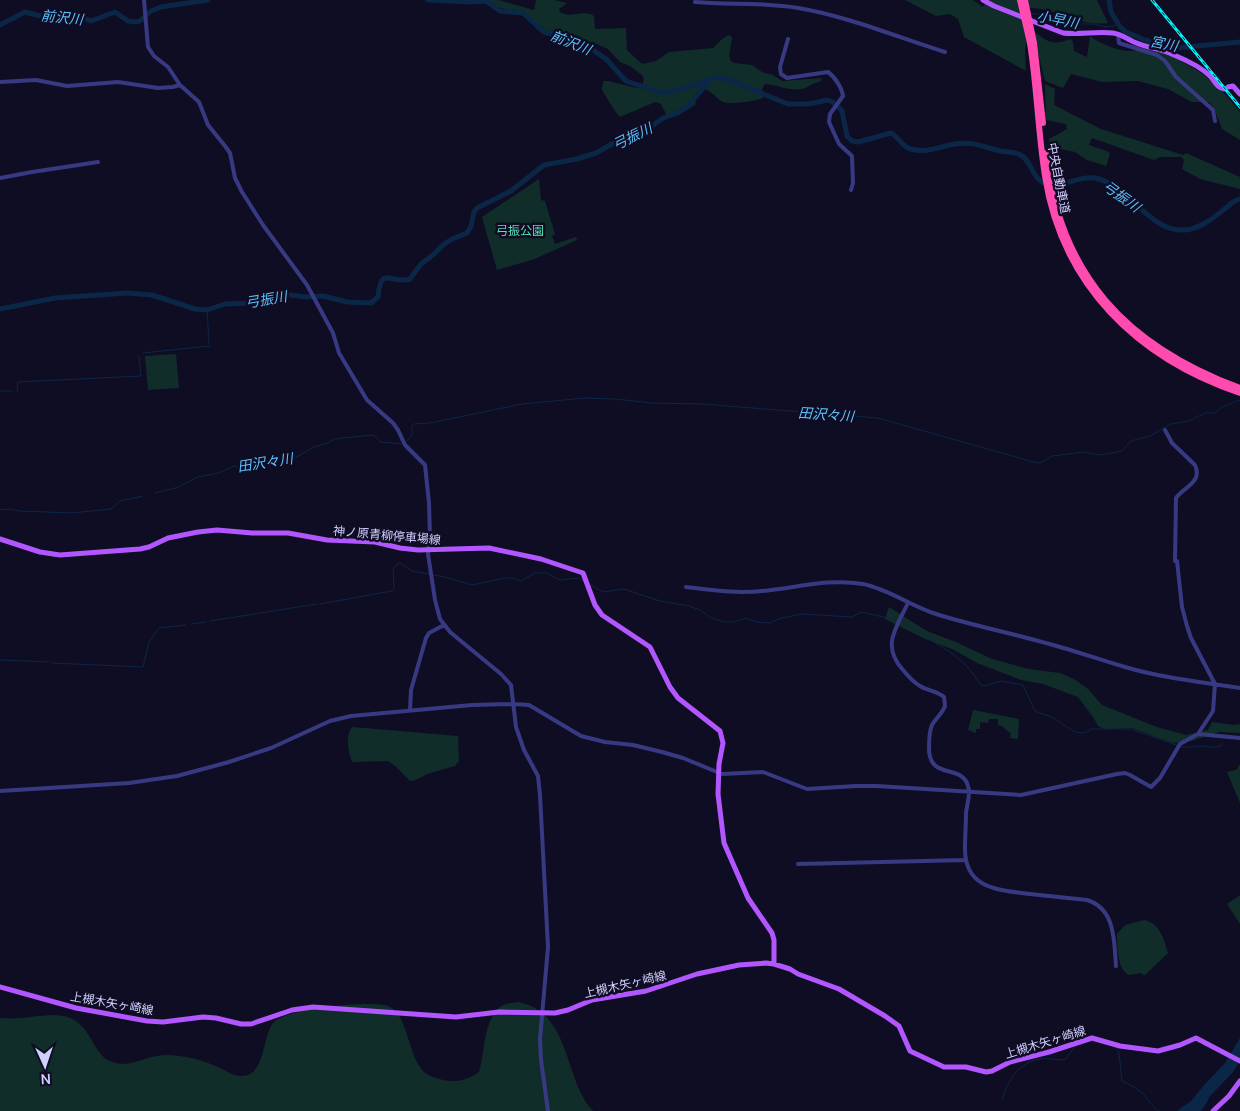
<svg xmlns="http://www.w3.org/2000/svg" width="1240" height="1111" viewBox="0 0 1240 1111" font-family="Manrope,'Noto Sans JP',sans-serif">
<rect width="100%" height="100%" fill="#0f0d23"/>
<path fill="#102d29" d="M467 0H498L534 10 536 0H554L567 3 559 9 560 12C572 19 583 9 594 16L595 29 626 28 627 50 642 64 656 61 669 52 713 48 721 40 728 35 731 36 732 39 729 56 731 61 734 63 752 65 762 72 773 75 782 81 822 78 821 81C814 83 808 87 802 89 789 91 778 85 765 84L762 89 763 98C756 101 730 105 723 102 715 98 712 90 702 88L697 94 695 105 679 115 667 116 661 104 655 102 620 117C618 116 602 91 602 89 602 87 603 83 604 81H608L637 88 642 85 644 79 642 75 630 66 620 62 608 49 592 42H577L558 35 543 33 536 29 532 21 524 14 498 7 483 0Z
M905 0H973L983 7 987 0H1097L1108 23C1086 26 1067 16 1046 10 1037 8 1028 8 1019 6L1027 41 1025 47 1026 71 964 37 958 19 950 14 936 16Z
M1033 31C1048 42 1052 46 1071 39L1073 42 1074 51 1087 57 1090 36C1100 44 1120 52 1132 51 1136 51 1140 48 1143 46L1171 55 1203 74 1225 94 1240 112V140L1222 129 1214 108 1209 102H1192L1168 89 1138 81 1102 82 1071 74 1063 88 1045 81Z
M1045 84 1055 89 1054 105 1101 129 1183 155 1186 153 1240 177V189L1200 179 1182 169 1184 160 1181 157H1160L1154 160 1092 138 1089 145 1109 152 1110 154 1106 166 1087 160 1075 152 1050 147 1049 139 1067 129 1066 124 1046 120Z
M539 179 541 200 545 201 555 234 552 236 555 244 576 237 577 240 532 260 497 270 482 217Z
M176 354 179 388 148 390 145 356Z
M889 607 927 631 956 642 992 659 1029 669 1060 673 1074 679 1088 689 1102 705 1157 727 1186 735 1208 730 1212 722 1234 725 1240 724V733L1220 732 1191 741 1173 743 1132 728 1104 729 1098 726 1093 717 1078 697 1043 684 1021 680 977 663 954 650 923 638 885 619Z
M973 710 1019 719 1018 739 1010 738 1011 734 1002 726 998 725V719H989L988 723 980 722V729H976V733L968 730Z
M352 727 458 736 459 761 455 766 427 774 416 780 410 781 395 766 388 761 352 762C348 750 345 737 352 727Z
M1240 764V803L1227 772 1236 770Z
M1240 895V924L1227 904Z
M1144 920C1160 923 1164 939 1168 953L1144 976 1141 973 1129 975C1117 969 1117 946 1117 934L1125 925Z
M519 1002C572 1014 563 1079 593 1111H0V1018C6 1018 13 1019 19 1018 43 1017 68 1007 85 1030 93 1040 98 1056 110 1061 129 1070 146 1055 165 1055 184 1055 203 1060 220 1068 227 1071 233 1076 241 1076 267 1076 261 1036 274 1022 286 1009 370 1000 388 1006 407 1012 408 1055 423 1071 428 1076 436 1078 443 1080 456 1083 468 1080 479 1072 485 1054 483 1021 500 1007 505 1003 513 1003 519 1002Z"/>
<path fill="#0b2748" d="M1240 1038V1061L1233 1072 1196 1111H1177L1191 1101 1205 1084 1225 1063Z"/>
<g fill="none" stroke-linecap="round" stroke-linejoin="round">
<path stroke="#0b2748" stroke-width="1" d="M1001 0 1019 7
M1031 14H1050L1081 24H1094L1106 27 1118 25
M207 310 209 343
M143 353 210 346
M0 391H12
M17 391 18 382 141 376 139 356
M407 441 412 435V426L414 424 430 423 522 404 585 398 615 399 652 403 702 404 878 418 1037 463 1042 462 1052 456 1083 452 1100 455 1118 452 1123 450 1131 441 1150 436 1171 424 1189 421 1205 413H1215L1222 407 1240 400
M155 493 179 487 197 477 219 473 234 466 251 467 260 462 291 460 314 447 328 443 334 439 372 435 375 436 381 442 402 444
M0 510 10 509 20 511 72 513 111 509 120 501 143 496
M591 585 603 592 624 589 660 601 689 606 700 610 711 618 724 622H733L746 618 756 622 770 623 781 618 803 614 852 617 861 612 897 620
M320 604 392 591 394 589 393 569 396 565 400 563 412 571 445 577 472 585 504 578H512L521 581 535 573H547L560 580 578 578 585 582
M210 621 317 604
M901 621 953 654 967 666 981 685 984 686 1001 681 1023 685 1035 711C1041 714 1048 715 1054 718 1065 725 1079 740 1091 729H1131L1182 747C1188 748 1194 746 1200 746 1209 746 1213 749 1222 745
M191 624 206 622
M0 660 49 662
M52 663 143 667 149 642 159 628 186 625
M1117 1047 1119 1053 1122 1081C1129 1085 1135 1087 1141 1092 1148 1098 1151 1106 1159 1111
M1002 1100C1008 1080 1018 1063 1040 1059 1047 1057 1056 1060 1063 1060L1066 1059 1075 1046"/>
<path stroke="#0b2748" stroke-width="5" d="M428 0 471 2 486 1 500 11 523 13 544 32 586 45 606 59 626 81 659 92H670L698 84 712 78H724L788 104H808L827 100 833 102 842 111 847 136 852 141 858 142 891 133C899 137 902 147 911 149 927 154 940 146 955 144 972 141 984 147 1000 151 1006 152 1013 152 1019 154 1034 161 1031 185 1054 185 1068 185 1083 174 1099 179 1128 187 1150 230 1181 230 1195 231 1212 220 1222 211 1229 206 1232 201 1240 199
M1109 0 1111 12 1120 27 1126 32 1145 40 1176 48 1240 42
M0 25 25 12 48 18 79 16 91 21 115 12 128 21 136 22 140 21 151 11 161 7 208 0
M0 309 55 298 127 293 152 295 195 309 207 310 225 304 252 303 282 294 306 297 323 296 347 302 371 303 378 297C381 264 391 285 410 279L421 264 433 255 443 245 452 239 467 233 471 226 474 212 477 208 511 191 544 165 577 159 596 153 612 144 645 131 663 118 675 114 689 105 710 80
M1195 1111 1200 1108 1206 1099"/>
<path stroke="#373a83" stroke-width="4" d="M144 0 148 47 154 56 168 67 180 85 199 102 208 125 225 146 230 153 235 178 242 192 263 225 307 285 333 333 339 353 367 400 393 423 398 430 405 445 425 465 429 503 430 536 428 554 435 600 440 619 450 632 501 674 511 685 516 727 524 750 538 776 540 795 548 947 540 1039 541 1060 548 1111
M695 2C729 5 764 2 798 8 847 16 897 37 945 52
M1118 34 1119 43 1157 55 1165 61 1176 77 1213 110 1215 121
M788 39 780 67 781 74 787 78 828 72C835 77 842 88 843 96L830 114 829 122 839 144 852 156 853 183 851 190
M0 82 36 80 67 86 118 82 158 88 173 87 180 85
M0 178 32 172 98 162
M1165 430 1172 443 1195 465C1203 483 1183 487 1176 498L1175 561
M686 587C711 590 737 594 762 591 796 588 828 578 863 584 888 589 911 606 936 614 971 625 1006 632 1042 642 1070 649 1097 659 1125 667 1162 678 1202 682 1240 688
M908 603C896 628 881 646 903 670 908 676 913 682 920 686 928 691 937 691 944 697L945 706C942 714 936 718 932 725 929 732 929 740 929 748 929 781 962 763 968 786 971 794 967 804 966 813 966 824 965 836 965 847 964 889 998 890 1030 894 1049 896 1068 898 1087 900 1116 909 1114 942 1116 966
M410 710 411 690 426 638 429 633 444 625
M1198 734 1240 738
M0 791 129 783 177 776 229 762 271 748 330 721 351 716 472 705 514 704 529 705 581 736 605 742 633 745 662 752 683 758 722 774 763 772 807 789 856 786H877L1021 795 1117 774 1125 773 1130 775 1151 787 1160 778 1180 744 1198 734 1213 711 1215 684 1191 638 1187 626 1182 607 1177 561
M798 864 966 860"/>
<path stroke="#b256ff" stroke-width="5" d="M983 0 994 6 1063 33C1080 35 1096 31 1113 33 1121 34 1127 39 1134 42 1147 48 1161 48 1174 55 1186 60 1201 67 1210 76 1215 81 1217 88 1224 89
M1228 87 1233 86 1240 94
M0 539 40 552 60 555 140 549 149 547 168 538 198 532 217 530 252 533H288L327 540 375 542 400 548 418 550 489 548 541 559 583 573 595 605 602 615 650 647 670 687 678 698 720 731 723 743 719 764 718 794 724 843 748 898 772 933 774 940V964
M0 987 76 1008 147 1021 163 1022 203 1017 216 1018 241 1024H251L292 1010 313 1007 456 1017 499 1012 555 1013 568 1010 592 1000 646 991 697 974 739 965 766 963 774 964 790 969 798 974 839 989 885 1016 899 1026 910 1051 944 1067H966L986 1072 992 1071 1010 1062 1049 1052 1092 1038 1120 1046 1158 1051 1180 1045 1196 1038 1240 1061
M1213 1111 1229 1096 1240 1081"/>
<path stroke="#ff4aaf" stroke-width="6" d="M1030 43C1037 87 1038 132 1045 176 1062 285 1137 358 1240 393
M1034 43 1043 123
M1046 153C1060 276 1127 346 1240 388"/>
<g stroke="#00f5fa" stroke-width="3">
<path id="rail" d="M1152 0 1240 107"/>
</g>
<use href="#rail" stroke="#0f0d23" stroke-width="1" stroke-dasharray="4" stroke-linecap="butt"/>
<path stroke="#ff4aaf" stroke-width="6" d="M1020 0 1030 43
M1025 0 1034 43"/>
</g>
<g text-anchor="middle" dominant-baseline="central" stroke-width="5" stroke-linejoin="round" paint-order="stroke">
<g font-size="12" fill="#d0cfff" stroke="#0f0d23">
<text transform="translate(1059 178) rotate(79)">中央自動車道</text>
<text transform="translate(387 535) rotate(5)">神ノ原青柳停車場線</text>
<text transform="translate(625 984) rotate(-13)">上槻木矢ヶ崎線</text>
<text transform="translate(112 1003) rotate(10)">上槻木矢ヶ崎線</text>
<text transform="translate(1045 1042) rotate(-17)">上槻木矢ヶ崎線</text>
</g>
<g font-size="12" fill="#58e1b4" stroke="#0f0d23">
<text x="520" y="230">弓振公園</text>
</g>
<g font-size="14" font-style="italic" fill="#5dc1ff" stroke="#0f0d23">
<text transform="translate(62 17) rotate(6)">前沢川</text>
<text transform="translate(1058 19) rotate(11)">小早川</text>
<text transform="translate(571 42) rotate(22)">前沢川</text>
<text transform="translate(1164 43) rotate(11)">宮川</text>
<text transform="translate(632 136) rotate(-26)">弓振川</text>
<text transform="translate(1122 196) rotate(36)">弓振川</text>
<text transform="translate(266 299) rotate(-9)">弓振川</text>
<text transform="translate(826 414) rotate(4)">田沢々川</text>
<text transform="translate(265 462) rotate(-9)">田沢々川</text>
</g>
</g>
<g transform="translate(45 1066) rotate(177)" stroke="#0f0d23" stroke-width="4" paint-order="stroke">
<path d="M0-4L9 19L0 12L-9 19Z" fill="#d0cfff"/>
<text y="-8" font-size="14" font-weight="bold" text-anchor="middle" fill="#d0cfff">N</text>
</g>
</svg>
